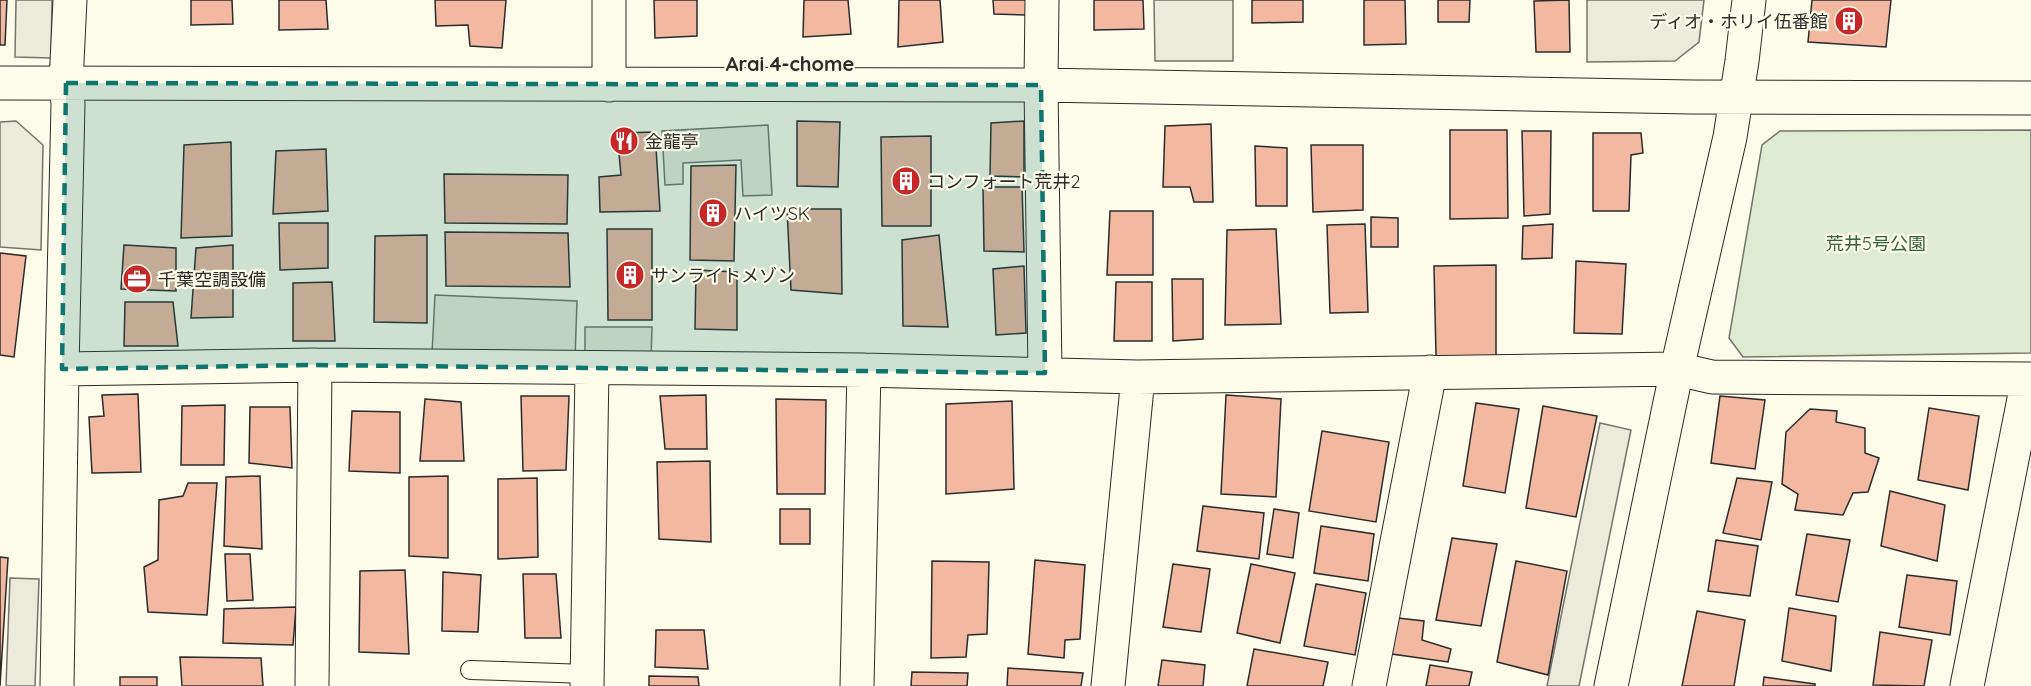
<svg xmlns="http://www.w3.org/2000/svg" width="2031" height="686" viewBox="0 0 2031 686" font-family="Quicksand,'Noto Sans JP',sans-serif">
<rect width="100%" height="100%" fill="#fdfbea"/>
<path fill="#deebd1" stroke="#74746e" stroke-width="1.5" d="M2031 130V353L1743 357 1729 338 1762 145 1780 131Z"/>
<path fill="#eceadb" stroke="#74746e" stroke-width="1.5" d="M16 0H52L51 58 15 57Z
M1154 0H1233V61H1155Z
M1587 0H1704L1699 42 1675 61 1587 62Z
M16 121 43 145 41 250 0 247V122Z
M768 125 772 195 743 196 741 160 683 163V184L665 185 662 131Z
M435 295 577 301 575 359 432 354Z
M585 327H652L651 360 585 359Z
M1600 423 1631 430 1579 686H1547Z
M10 578 39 579 35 686H6Z"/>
<path fill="#f2b8a0" stroke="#2b2b2b" stroke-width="1.5" d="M0 0H7L5 45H0Z
M191 0H232L233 24 191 25Z
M279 0H326L328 29 279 30Z
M435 0H506L502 48 470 46 468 25 436 26Z
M654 0H697V36L655 38Z
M804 0H848L851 34 803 37Z
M899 0H940L943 42 898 47Z
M993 0H1027V15L994 14Z
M1094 0H1143L1144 29 1094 30Z
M1252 0H1303V22L1252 23Z
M1364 0H1405L1406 44 1364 45Z
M1438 0H1470L1469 22H1438Z
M1569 0 1570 52H1536L1534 1Z
M1812 0H1891L1886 47 1808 42Z
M797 121 840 122 838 187 797 186Z
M1024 121V177L990 176 991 123Z
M1211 124 1213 202H1194L1190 187H1163L1165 126Z
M1450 130H1507L1508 218 1450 219Z
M1522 131H1551L1550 214 1524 216Z
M655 132 660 211 600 212 599 177 621 175 617 133Z
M1593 133H1641L1643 153 1631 155 1629 211H1593Z
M931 136V226H882L881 137Z
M231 142 232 236 181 238 184 145Z
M1311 145H1363V210L1313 212Z
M1255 146 1287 148V206H1256Z
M326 149 328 211 273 214 276 151Z
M736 165 734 261 690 260 691 166Z
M444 174 568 175 567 224 445 223Z
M983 187H1022L1024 252 984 251Z
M787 209H841L842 294 791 290Z
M1110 211H1153V275H1107Z
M1371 217 1398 218V247H1371Z
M279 223H328V268L280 270Z
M1365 224 1368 312 1330 313 1327 225Z
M1553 224 1552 258 1522 259 1523 226Z
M607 229H652V320H608Z
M1276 229 1281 324 1225 325 1227 230Z
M445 232 568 233 570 287 446 286Z
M427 235V323L374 322 375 236Z
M939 235 948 327 903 326 902 240Z
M124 245 176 248V291L121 289Z
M233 245V317L191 318 196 248Z
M0 253 26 256 14 357 0 355Z
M1576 261 1626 264 1622 334 1574 333Z
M1496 265V356H1436L1434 266Z
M1024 266 1026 333 996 335 993 269Z
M696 270 737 272V330L695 329Z
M1172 279H1203V339L1173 341Z
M332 282 335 341H293V283Z
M1116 282H1152V341H1114Z
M125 302H173L178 346H124Z
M138 394 141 472 92 473 89 417 104 416 102 395Z
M706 395 707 449H665L660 396Z
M1226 395 1281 399 1276 497 1221 494Z
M521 396H569L566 470 523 471Z
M1720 396 1765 400 1755 469 1711 463Z
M425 399 461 402 464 461H420Z
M776 399 826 400 825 494H777Z
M1012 401 1014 489 946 494V404Z
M1476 403 1519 409 1505 493 1463 486Z
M225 405 224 465H181L182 406Z
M1543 406 1597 416 1576 517 1526 508Z
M250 407H290L292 468 249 463Z
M1929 408 1979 416 1968 490 1918 480Z
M1810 409 1837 411 1836 422 1865 428V453L1879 458 1868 492 1853 493 1843 515 1795 510 1798 494 1782 484 1786 432Z
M352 411 400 412V473L349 471Z
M1322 431 1389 442 1376 522 1309 511Z
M710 461 711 542 659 539 657 462Z
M260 476 262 549 224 546 226 477Z
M448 476V558L409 556V477Z
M537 478 538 557 498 559V479Z
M1737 478 1772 482 1761 540 1723 533Z
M188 483H217L207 615 148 612 144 567 158 560 159 500 183 496Z
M1890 491 1945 505 1937 561 1881 546Z
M1203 506 1264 513 1259 559 1197 551Z
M780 509H810V544H780Z
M1274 509 1299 513 1293 558 1267 554Z
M1321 526 1374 534 1368 581 1314 573Z
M1807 534 1850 540 1838 602 1796 595Z
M1452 538 1497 544 1481 626 1436 620Z
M1716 540 1758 546 1750 596 1708 591Z
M225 554H250L253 600 227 601Z
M0 557 8 558 0 686Z
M1035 560 1085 565 1080 639 1065 640 1064 658 1028 654Z
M932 561 989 562 987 634 968 635 966 657 931 658Z
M1516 561 1567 571 1548 675 1497 662Z
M1173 564 1210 569 1201 632 1163 627Z
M1251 564 1295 573 1280 643 1237 633Z
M405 570 409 654 359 652 360 571Z
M443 572 481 575 478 632 442 631Z
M523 574H556L561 638H525Z
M1907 575 1957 581 1950 635 1899 627Z
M1316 584 1366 593 1355 655 1304 646Z
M296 607 293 645 223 643 224 609Z
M1789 608 1836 616 1831 671 1782 661Z
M1697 611 1745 620 1734 686H1682Z
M1398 618 1424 621 1422 640 1451 649 1448 662 1392 654Z
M656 630H704L708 669 655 667Z
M1880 632 1932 640 1924 686 1873 685Z
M1254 649 1328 662 1323 686H1247Z
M180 657 261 658 263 686H182Z
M1162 660 1205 665 1203 686H1158Z
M1430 665 1472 672 1469 686H1426Z
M1008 668 1083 673 1081 686H1007Z
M912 672 968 673 967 686H911Z
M649 676 698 677 699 686H649Z
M120 677H157V686H120Z
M1764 677 1815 684V686H1763Z"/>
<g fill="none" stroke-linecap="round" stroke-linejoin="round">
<g stroke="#2b2b2b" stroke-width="20">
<path id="lane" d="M470 670 587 674"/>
</g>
<g stroke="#2b2b2b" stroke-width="35">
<path id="street" d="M1042 0 1041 85 1045 373
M0 83 1041 85 1692 97 2031 98
M609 85V0
M62 369 315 365 864 370 1138 377 1677 369 1712 377 2031 379
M57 686 62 369 68 104 66 83 70 0
M312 686 315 365
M587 686 592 368
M857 686 864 370
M1108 686 1138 377
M1369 686 1430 372
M1611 686 1677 369 1730 137 1742 61 1749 0
M1967 686 2028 379"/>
</g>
<use href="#lane" stroke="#fdfbea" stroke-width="18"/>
<use href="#street" stroke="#fdfbea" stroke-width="33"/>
</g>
<path fill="#0f766e" fill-opacity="0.2" stroke="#0f766e" stroke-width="4.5" stroke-dasharray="12 8" stroke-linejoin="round" d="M66 83 1041 85 1045 373 315 365 62 369Z"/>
<defs>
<g id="building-disc" transform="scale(1.5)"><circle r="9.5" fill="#c62828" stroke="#fdfbea"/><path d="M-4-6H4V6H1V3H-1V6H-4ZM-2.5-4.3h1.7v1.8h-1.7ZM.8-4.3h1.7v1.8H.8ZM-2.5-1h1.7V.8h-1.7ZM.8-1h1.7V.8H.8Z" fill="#fff"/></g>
<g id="restaurant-disc" transform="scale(1.5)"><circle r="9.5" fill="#c62828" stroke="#fdfbea"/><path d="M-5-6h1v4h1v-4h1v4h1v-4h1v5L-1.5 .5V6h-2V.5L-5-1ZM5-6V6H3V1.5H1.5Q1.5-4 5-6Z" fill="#fff"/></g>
<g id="office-disc" transform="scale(1.5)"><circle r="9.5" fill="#c62828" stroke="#fdfbea"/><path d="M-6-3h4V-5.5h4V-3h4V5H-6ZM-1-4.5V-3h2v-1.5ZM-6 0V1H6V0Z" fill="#fff"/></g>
</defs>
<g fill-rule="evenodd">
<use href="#building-disc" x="1849" y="21"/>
<use href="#restaurant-disc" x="624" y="141"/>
<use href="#building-disc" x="906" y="181"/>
<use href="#building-disc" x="713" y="213"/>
<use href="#building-disc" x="630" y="275"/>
<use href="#office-disc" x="137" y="279"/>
</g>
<g text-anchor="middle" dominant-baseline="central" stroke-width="4.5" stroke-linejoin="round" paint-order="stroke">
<g font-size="18" fill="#2b2b2b" stroke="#fdfbea" text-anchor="start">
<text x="1828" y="21" text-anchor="end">ディオ・ホリイ伍番館</text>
<text x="645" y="141">金龍亭</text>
<text x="927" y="181">コンフォート荒井2</text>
<text x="734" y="213">ハイツSK</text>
<text x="651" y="275">サンライトメゾン</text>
<text x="158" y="279">千葉空調設備</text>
</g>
<g font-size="18" fill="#34623c" stroke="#fdfbea">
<text x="1876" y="243">荒井5号公園</text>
</g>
<g font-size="20" font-weight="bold" fill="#2b2b2b" stroke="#fdfbea">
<text x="790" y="63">Arai 4-chome</text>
</g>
</g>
</svg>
